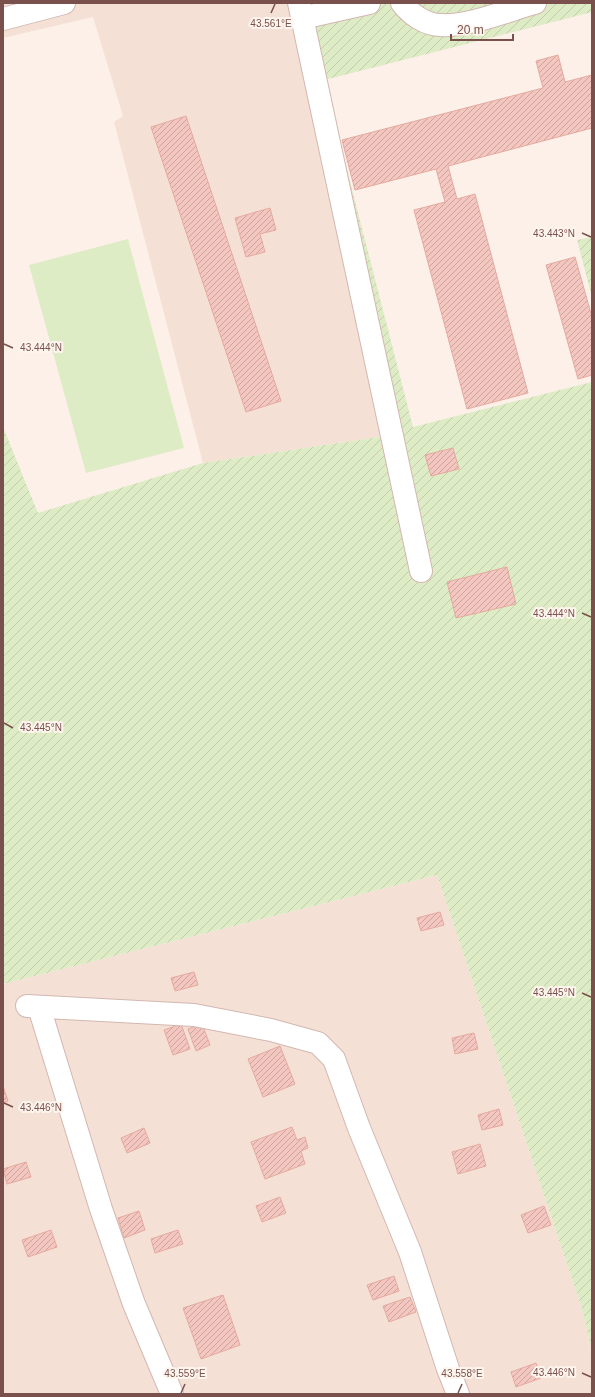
<svg xmlns="http://www.w3.org/2000/svg" width="595" height="1397" viewBox="0 0 595 1397" font-family="Arial,sans-serif">
<defs>
<pattern id="garden-furrows" width="10" height="10" patternUnits="userSpaceOnUse"><rect width="10" height="10" fill="#deecc6"/><path d="M-1 1l2-2M0 10L10 0M9 11l2-2" fill="none" stroke="#c2ccac"/></pattern>
<pattern id="building-hatch" width="6" height="6" patternUnits="userSpaceOnUse"><rect width="6" height="6" fill="#f3c7bf"/><path d="M-1 1l2-2M0 6l6-6M5 7l2-2" fill="none" stroke="#caa49d"/></pattern>
</defs>
<rect width="100%" height="100%" fill="#fdf0e8"/>
<path fill="#f5e0d6" d="M3 3H592V12L316 82 392 435 203 463 114 122 123 116 93 17 3 38Z
M437 875 581 1306 592 1351V1394H3V984Z"/>
<path fill="#deecc6" d="M128 239 184 448 86 473 29 265Z"/>
<path fill="url(#garden-furrows)" d="M299 3H592V12L324 80 413 427 592 382V1351L581 1306 437 875 3 984V427L38 513 203 463 392 435Z
M592 237V298L577 240Z"/>
<path fill="url(#building-hatch)" stroke="#e6a99f" d="M558 55 565 82 592 75V128L448 166 457 199 475 194 528 393 467 409 414 210 445 202 436 169 355 190 342 140 543 88 536 61Z
M186 116 281 401 246 412 151 127Z
M270 208 276 230 260 234 265 252 246 257 235 218Z
M575 257 592 317V375L578 379 546 265Z
M453 448 459 469 431 476 425 455Z
M507 567 516 604 456 618 447 582Z
M440 912 444 925 421 931 417 918Z
M194 972 198 985 175 991 171 978Z
M181 1024 190 1049 173 1055 164 1030Z
M202 1024 210 1045 196 1051 188 1029Z
M474 1033 478 1049 455 1054 452 1038Z
M280 1046 295 1084 263 1097 248 1059Z
M3 1086 8 1101 3 1103Z
M499 1109 503 1125 482 1130 478 1115Z
M292 1127 297 1140 305 1137 308 1148 301 1151 305 1164 265 1179 251 1142Z
M144 1128 150 1143 127 1153 121 1138Z
M480 1144 486 1166 458 1174 452 1152Z
M26 1162 31 1177 7 1184 3 1169Z
M280 1197 286 1213 262 1222 256 1206Z
M544 1206 551 1225 528 1233 521 1215Z
M139 1211 145 1230 124 1238 118 1218Z
M51 1230 57 1247 28 1257 22 1240Z
M178 1230 183 1244 155 1253 151 1239Z
M394 1276 399 1291 373 1300 367 1285Z
M223 1295 240 1345 201 1359 183 1308Z
M410 1297 416 1312 389 1322 383 1306Z
M536 1363 541 1378 516 1387 511 1372Z"/>
<g fill="none" stroke-linecap="round" stroke-linejoin="round">
<g stroke="#d3b7b0" stroke-width="24">
<path id="minor" d="M299 3 421 571
M402 3C411 15 426 25 441 25 467 27 509 10 535 3
M302 18 369 3
M3 19 64 3
M27 1006 194 1015 271 1030 318 1043 334 1059 359 1128 410 1252 448 1369 458 1394
M39 1007 101 1209 134 1304 172 1394"/>
</g>
<use href="#minor" stroke="#fff" stroke-width="22"/>
</g>
<path fill="none" stroke="#79504b" stroke-width="1.5" d="M271 13 275 4M582 233 591 237M4 344 13 348M582 613 591 617M4 723 13 728M582 993 591 997M4 1103 13 1107M582 1373 591 1377M181 1393 185 1384M458 1393 462 1384"/>
<g font-size="10" text-anchor="middle" fill="#79504b" stroke="#fff5ef" stroke-width="4" stroke-linejoin="round" paint-order="stroke">
<text x="271" y="27">43.561°E</text>
<text x="554" y="237">43.443°N</text>
<text x="41" y="351">43.444°N</text>
<text x="554" y="617">43.444°N</text>
<text x="41" y="731">43.445°N</text>
<text x="554" y="996">43.445°N</text>
<text x="41" y="1111">43.446°N</text>
<text x="554" y="1376">43.446°N</text>
<text x="185" y="1377">43.559°E</text>
<text x="462" y="1377">43.558°E</text>
</g>
<rect width="595" height="1397" fill="none" stroke="#79504b" stroke-width="8"/>
<path d="M451 34v6h62v-6" fill="none" stroke="#79504b" stroke-width="2"/>
<text x="457" y="34" font-size="12" fill="#79504b" stroke="#fff5ef" stroke-width="3" paint-order="stroke">20 m</text>
</svg>
